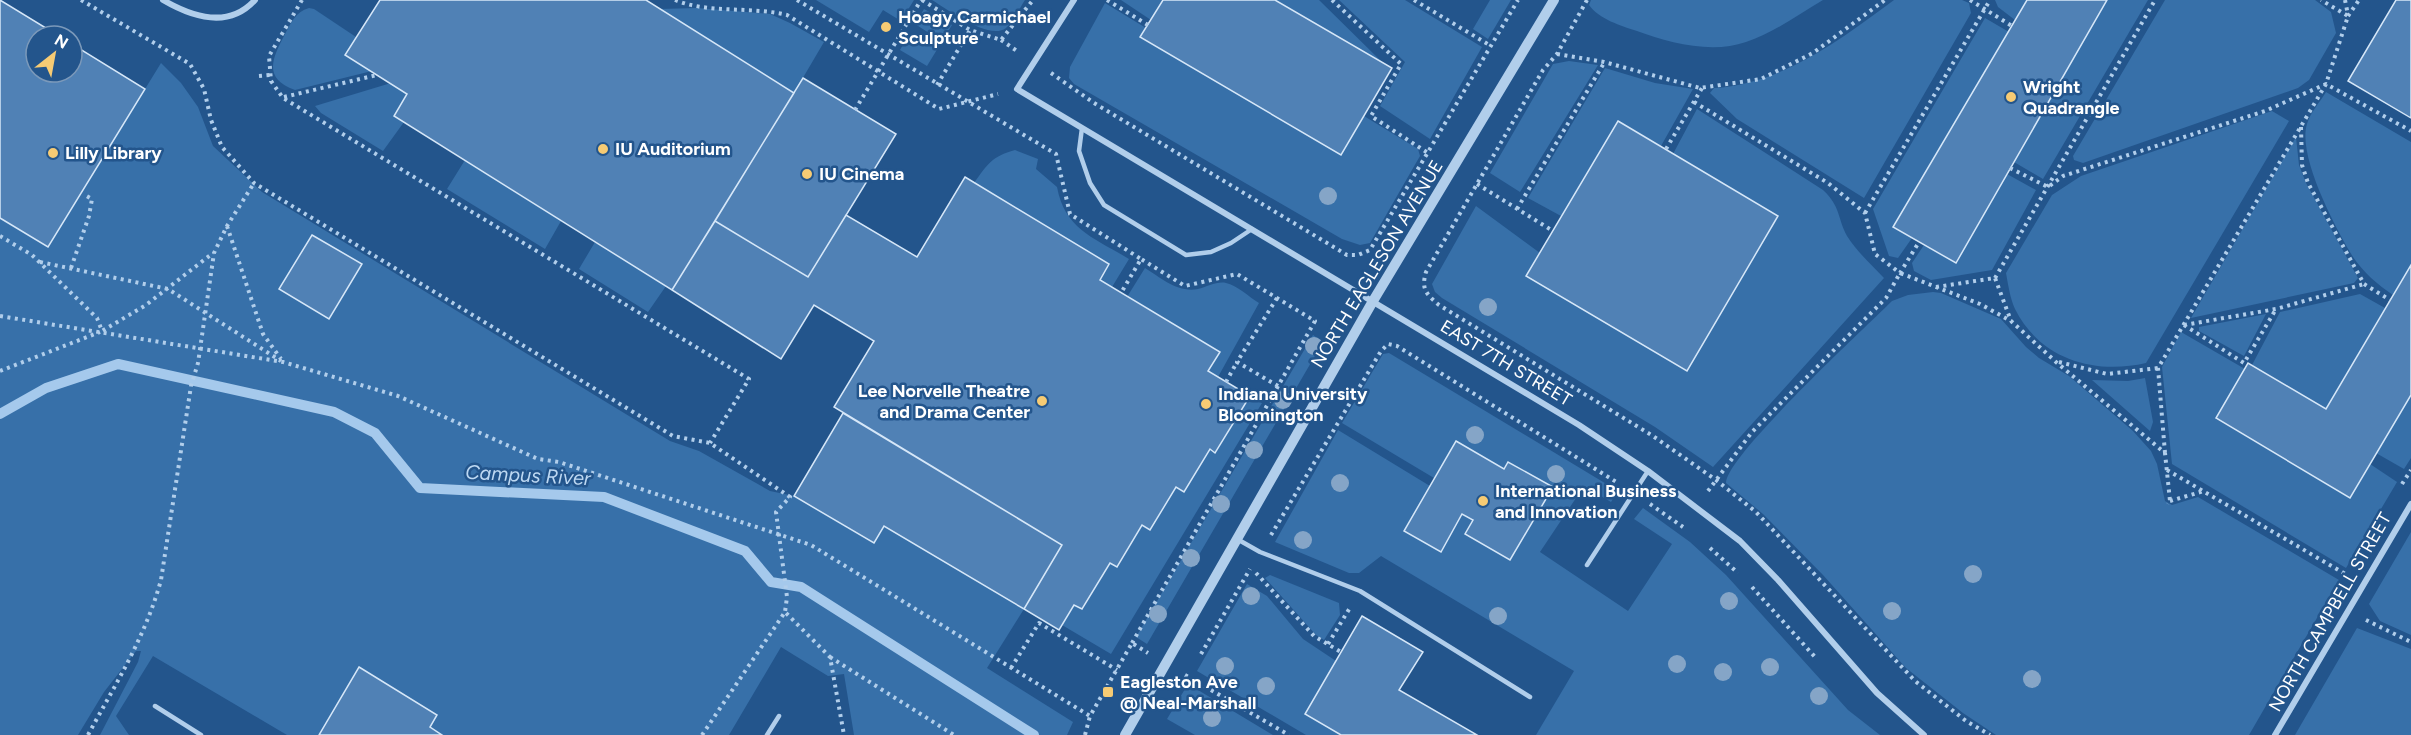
<svg xmlns="http://www.w3.org/2000/svg" width="2411" height="735" viewBox="0 0 2411 735" font-family="Figtree,sans-serif">
<rect width="100%" height="100%" fill="#23558c"/>
<path fill="#3770a9" d="M816 0H914L901 21 883 10 869 32Z
M932 0H1025C1019 9 1014 21 1006 28 989 41 947 9 932 0Z
M1121 0H1163L1151 20Z
M1275 0H1319L1383 63Z
M1339 0H1405L1482 47 1430 139 1380 106 1405 62Z
M1490 0H1511L1488 39 1473 29Z
M1591 0H1823C1798 15 1773 33 1746 42 1712 54 1669 43 1637 31 1621 26 1599 19 1589 5Z
M1894 0H1962L1969 3 1971 13 1864 198 1737 119 1710 93 1714 88C1783 84 1841 39 1894 0Z
M1995 0H2027L2015 20 1998 7Z
M2107 0H2148L2043 179 2014 162Z
M2165 0H2315L2331 12 2336 33 2309 80 2298 88 2083 163 2074 160 2073 156Z
M1105 3 1146 28 1141 38 1341 154 1364 116 1418 149 1420 156 1370 243 1360 245 1342 239 1074 84 1069 78 1070 67Z
M309 8 314 9 356 37 372 71 295 90C263 79 272 59 284 36 291 23 295 12 309 8Z
M697 8 770 14 790 23 824 42 794 93 660 9Z
M924 9 952 25 927 66 900 50 908 36 922 44 929 33 915 24Z
M1985 18 2009 32 1912 238 1898 258 1889 256 1873 209Z
M1569 61 1598 65 1520 192 1490 173 1553 64Z
M161 63 181 83 198 107 213 146 262 192 670 441 699 451 770 491 794 496 873 543 884 526 1024 609 987 668 1073 722 1067 735H854L844 674 828 676 781 647 729 735H442L430 727 437 715 319 735H287L153 656 116 716 129 735H100L138 662 141 651H136L104 692 78 735H0V218L48 247Z
M1605 68 1655 83 1693 89 1661 146 1618 121 1561 216 1528 198Z
M391 83 407 94 394 115 404 122 383 151 321 113 315 106Z
M2326 92 2411 142V265L2393 295C2378 285 2363 272 2353 257 2336 229 2297 156 2307 124 2310 113 2320 102 2326 92Z
M1697 109 1823 190C1841 207 1837 217 1847 236 1857 252 1872 265 1884 278L1713 467 1655 427 1442 298 1435 292 1432 284 1476 206 1540 253 1687 371 1778 216 1673 154Z
M2272 111 2289 121 2146 363C2094 375 2040 359 2015 309 2010 298 2008 284 2006 273L2052 195 2081 176Z
M2296 137 2299 165 2306 183 2358 278 2354 283 2191 318Z
M1015 150 1038 159 1036 169 1057 187C1065 230 1095 238 1129 259L1112 287 1100 280 1109 264 974 183C987 165 992 156 1015 150Z
M465 160 561 221 545 249 447 189Z
M2007 174 2036 190 1992 270 1931 280 1914 271 1912 263 1924 245 1956 263Z
M595 242 666 286 648 312 579 269Z
M1145 268C1161 278 1178 293 1198 289 1207 287 1217 281 1226 283 1237 285 1249 297 1259 303L1218 377 1208 371 1220 352 1127 297Z
M1933 292 1941 293 2001 319 2026 347 2039 358 2069 376 2133 431 2151 451 2157 464 2165 501 2172 505 2198 497 2339 580 2249 735H1996L1963 713 1906 668 1823 575 1763 514 1726 483C1726 456 1866 327 1892 301L1908 295Z
M2360 294 2385 308 2326 409 2252 365 2280 312Z
M2266 314 2244 356 2199 331V327Z
M2181 332 2245 369 2216 419 2350 497 2370 464 2397 482 2346 568 2172 464 2162 367Z
M1313 335 1323 342 1147 644 1136 637Z
M1389 353 1618 491 1611 502 1584 486 1540 552 1628 611 1672 544 1634 519 1643 508 1690 542 1726 575 1848 710 1880 735H1536L1574 671 1381 556 1359 573H1349L1275 542 1338 430 1430 486 1404 531 1441 552 1462 514 1473 520 1465 534 1510 560 1552 487 1509 462 1504 469 1456 441 1434 478 1342 423 1383 354Z
M2145 378 2153 422 2150 431 2092 380 2128 381Z
M2411 395V458L2404 469 2376 453Z
M1250 396 1262 403 1111 654 1062 625 1074 605 1083 609 1110 563 1118 567 1142 525 1150 530 1176 487 1184 492 1210 449 1216 452Z
M2411 532V635L2380 621 2369 604Z
M1270 575 1339 603 1340 615 1324 640 1316 635 1265 578Z
M1247 584 1267 596 1303 639 1336 661 1341 735H1306L1197 671Z
M2357 628 2411 649V735H2295Z
M1188 684 1273 735H1195L1167 719Z"/>
<g fill="none" stroke-linecap="round" stroke-linejoin="round">
<path stroke="#a5c9ec" stroke-width="10" d="M0 414 46 388 118 364 334 412 375 433 420 488 604 497 745 551 771 582 801 587 1034 735"/>
</g>
<path fill="#5081b5" stroke="#d6e7f8" stroke-width="1.5" d="M0 0 59 36H36V72H72V44L145 89 48 247 0 218Z
M380 0H646L794 93 672 290 394 116 407 94 345 55Z
M1163 0H1275L1392 68 1341 155 1140 37Z
M2027 0H2107L1956 263 1893 227Z
M2396 0H2411V118L2348 81Z
M803 78 896 134 808 277 715 221Z
M1618 121 1778 216 1687 371 1526 276Z
M965 177 1109 264 1100 280 1220 352 1208 371 1250 396 1215 453 1210 449 1184 492 1176 487 1150 530 1142 525 1117 567 1110 563 1082 609 1074 605 1059 630 1024 609 1062 545 834 407 874 341 814 305 781 359 672 290 715 221 808 277 846 215 917 257Z
M312 235 362 264 329 319 279 289Z
M2411 265V395L2350 498 2216 418 2248 363 2326 409Z
M843 413 1062 545 1024 609 884 526 874 543 794 496Z
M1456 441 1504 469 1508 462 1553 487 1510 560 1465 534 1473 520 1462 514 1441 552 1404 531Z
M1362 616 1423 652 1399 690 1477 735H1341L1305 714Z
M359 667 437 715 430 727 442 735H319Z"/>
<g fill="none" stroke-linecap="round" stroke-linejoin="round">
<path stroke="#b1ceeb" stroke-width="4" stroke-dasharray="3 4.5" stroke-linecap="butt" d="M81 0 190 64 204 89 211 120 222 147 254 183 673 436 710 443 790 497 776 512 787 597 785 612
M302 0 269 56 271 81 283 98 749 379 710 443
M675 0C709 14 750 6 787 15L939 109 998 94
M797 0 1056 154 1070 214 1141 259 1121 293
M922 0 970 30
M1107 0 1148 25
M1332 0 1401 64 1371 116 1428 153
M1414 0 1491 46
M1587 0 1557 54 1543 70 1426 272C1421 289 1426 294 1439 305L1653 436 1716 480 1756 512 1915 681 1966 721 1990 735
M1970 0 2012 26
M2345 0 2348 15
M2348 16 2359 0
M1001 40 1017 51
M1557 54 1604 62 1700 88 1761 79 1813 53 1885 0
M1051 73 1094 103 1347 255H1358L1370 250 1518 0
M259 76 270 75
M937 85 970 30 1001 40 1033 0
M284 97 377 75
M1694 102 1828 183 1865 213 1875 254 1900 273 1919 242
M855 110 921 0
M2301 127 2302 165 2308 183 2364 284 2390 300
M1666 149 1702 88
M2010 168 2048 187 2063 176 2265 111 2326 84 2411 131
M1477 184 1553 231
M1517 209 1604 63
M1865 213 1990 0
M227 226 263 334 281 359
M0 236 32 255 97 318 102 331 146 305 213 253
M40 262 168 289 281 361
M71 268 89 216 92 199 85 195
M1995 278 2155 0
M1936 287 1995 278 2011 321
M1277 298 1237 362 1278 386
M0 316 283 362 398 396 538 459 559 462 811 545 1090 716 1132 643 1148 653
M2184 325 2276 309 2364 284
M2184 325 2244 363 2276 309
M2059 362 2107 374 2158 368
M0 371 100 332
M1226 382 1237 362
M2165 453 2158 368 2326 84 2348 16 2321 0
M2167 470 2347 575
M2402 484 2411 470
M1708 491 1752 432 1886 298 1900 273 1980 304 2011 321 2056 362 2165 453 2170 501 2168 504
M2170 501 2204 491
M1650 504 1683 527
M1271 535 1381 351 1388 344 1397 346 1618 483
M1710 548 1738 573
M1256 573 1314 636 1341 652
M1752 587 1815 657
M2366 620 2411 642
M1132 643 1315 321 1237 274 1185 286 1141 259
M1328 644 1351 606
M1201 654 1250 569
M830 657 954 735
M1011 668 1039 623 1117 670
M1185 675 1289 735
M88 735C116 683 145 638 161 580L191 386 198 363 214 253 227 226 254 183
M702 735 785 612 830 657 844 735
M1085 735 1090 716"/>
<path stroke="#b1ceeb" stroke-width="4.5" d="M1082 128 1079 151 1090 183 1104 205 1186 255 1211 252 1231 243 1252 229
M1237 539 1260 552 1360 591 1530 697
M1587 565 1648 471
M155 706 201 735
M767 735 779 716"/>
<path stroke="#b1ceeb" stroke-width="6" d="M163 0C192 17 229 29 255 0
M1074 0 1017 89 1579 425 1648 471 1740 541 1778 580 1877 693 1924 735
M2275 735 2411 504"/>
<path stroke="#b1ceeb" stroke-width="10" d="M1125 735 1373 301 1554 0"/>
</g>
<g fill="#85a5c7">
<circle cx="1328" cy="196" r="9"/>
<circle cx="1488" cy="307" r="9"/>
<circle cx="1314" cy="346" r="9"/>
<circle cx="1283" cy="400" r="9"/>
<circle cx="1475" cy="435" r="9"/>
<circle cx="1254" cy="450" r="9"/>
<circle cx="1556" cy="474" r="9"/>
<circle cx="1340" cy="483" r="9"/>
<circle cx="1221" cy="504" r="9"/>
<circle cx="1303" cy="540" r="9"/>
<circle cx="1191" cy="558" r="9"/>
<circle cx="1973" cy="574" r="9"/>
<circle cx="1251" cy="596" r="9"/>
<circle cx="1729" cy="601" r="9"/>
<circle cx="1892" cy="611" r="9"/>
<circle cx="1158" cy="614" r="9"/>
<circle cx="1498" cy="616" r="9"/>
<circle cx="1677" cy="664" r="9"/>
<circle cx="1225" cy="666" r="9"/>
<circle cx="1770" cy="667" r="9"/>
<circle cx="1723" cy="672" r="9"/>
<circle cx="2032" cy="679" r="9"/>
<circle cx="1266" cy="686" r="9"/>
<circle cx="1819" cy="696" r="9"/>
<circle cx="1212" cy="718" r="9"/>
</g>
<g fill="#f6cb74" stroke="#23558c" stroke-width="2">
<circle cx="886" cy="27" r="6"/>
<circle cx="2011" cy="97" r="6"/>
<circle cx="603" cy="149" r="6"/>
<circle cx="53" cy="153" r="6"/>
<circle cx="807" cy="174" r="6"/>
<circle cx="1042" cy="401" r="6"/>
<circle cx="1206" cy="404" r="6"/>
<circle cx="1483" cy="501" r="6"/>
<rect x="1102" y="686" width="12" height="12" rx="3"/>
</g>
<g text-anchor="middle" dominant-baseline="central" stroke-width="5" stroke-linejoin="round" paint-order="stroke">
<g font-size="18" font-weight="bold" fill="#fff" stroke="#23558c" text-anchor="start">
<text x="898" y="17">Hoagy Carmichael<tspan x="898" dy="21">Sculpture</tspan></text>
<text x="2023" y="87">Wright<tspan x="2023" dy="21">Quadrangle</tspan></text>
<text x="615" y="149">IU Auditorium</text>
<text x="65" y="153">Lilly Library</text>
<text x="819" y="174">IU Cinema</text>
<text x="1030" y="391" text-anchor="end">Lee Norvelle Theatre<tspan x="1030" dy="21">and Drama Center</tspan></text>
<text x="1218" y="394">Indiana University<tspan x="1218" dy="21">Bloomington</tspan></text>
<text x="1495" y="491">International Business<tspan x="1495" dy="21">and Innovation</tspan></text>
<text x="1120" y="682">Eagleston Ave<tspan x="1120" dy="21">@ Neal-Marshall</tspan></text>
</g>
<g font-size="18" fill="#fff" stroke="#23558c">
<text transform="translate(1377 264) rotate(-59)">NORTH EAGLESON AVENUE</text>
<text transform="translate(1506 363) rotate(31)">EAST 7TH STREET</text>
<text transform="translate(2330 612) rotate(-60)">NORTH CAMPBELL STREET</text>
</g>
<g font-size="20" font-style="italic" fill="#bdd8f2" stroke="#23558c">
<text transform="translate(528 475) rotate(3)">Campus River</text>
</g>
</g>
<g transform="translate(54 54) rotate(31)"><circle r="28" fill="#23558c" stroke="#7b99ba" stroke-width="1.5"/>
<path d="M0-4.5L10 22L0 15L-10 22Z" fill="#f6cb74"/>
<text y="-9" font-size="16" font-weight="bold" text-anchor="middle" fill="#ffffff">N</text>
</g>
</svg>
